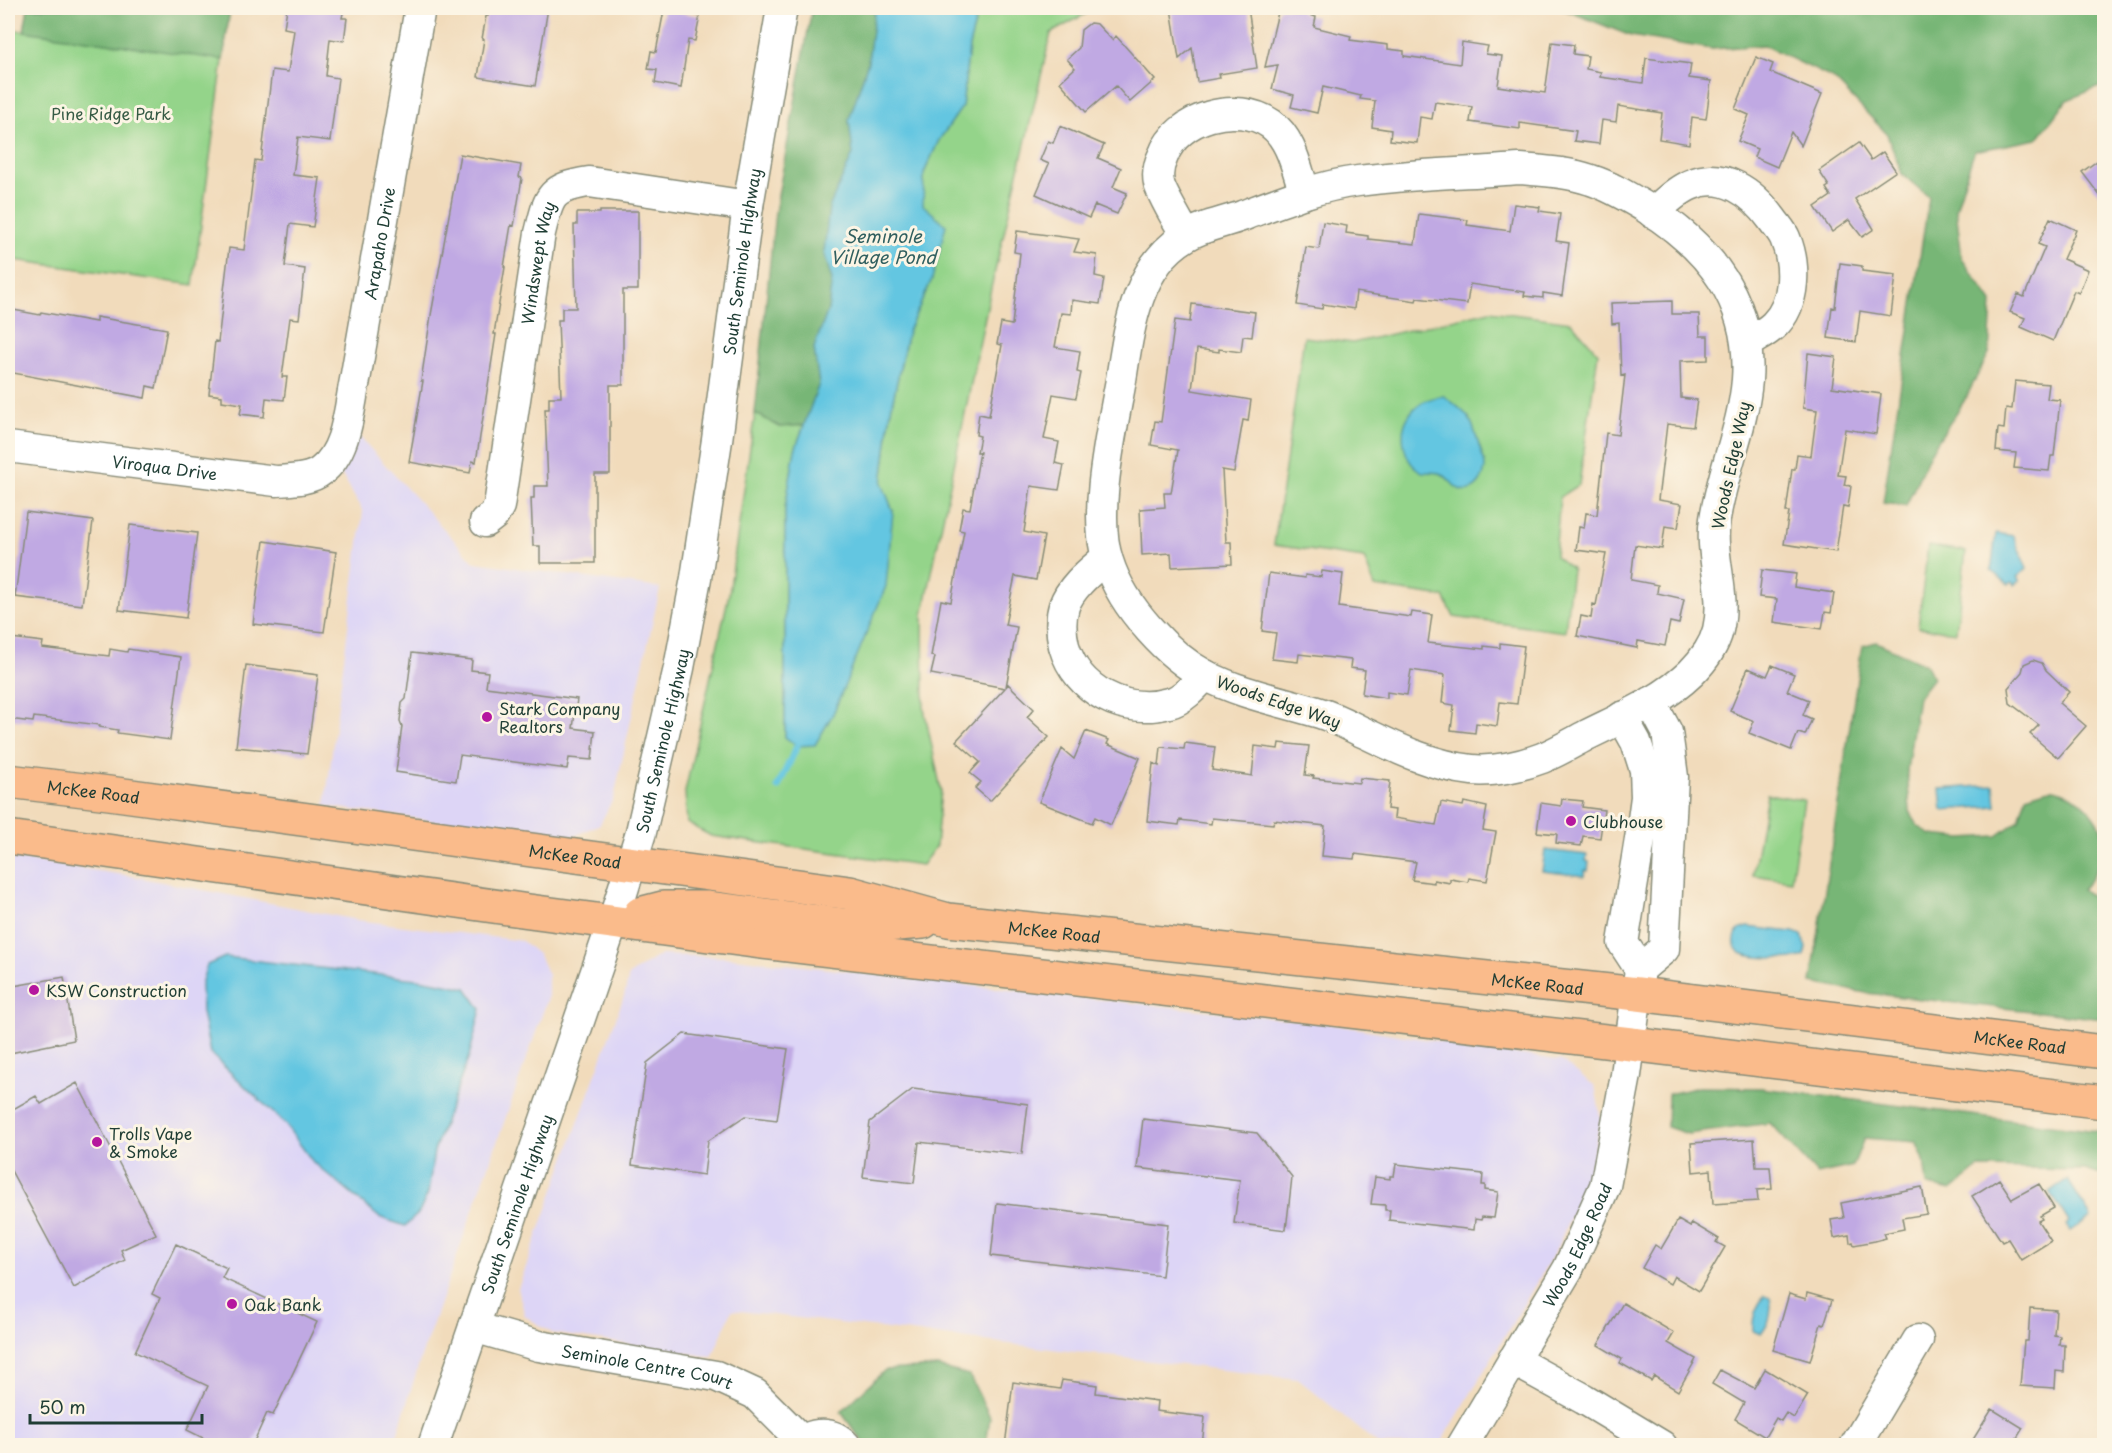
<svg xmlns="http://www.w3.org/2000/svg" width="2112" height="1453" viewBox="0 0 2112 1453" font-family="'Playpen Sans',sans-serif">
<rect width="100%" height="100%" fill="#fcf5e5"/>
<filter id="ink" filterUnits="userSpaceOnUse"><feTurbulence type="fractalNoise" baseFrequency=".0167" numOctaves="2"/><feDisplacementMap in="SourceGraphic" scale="12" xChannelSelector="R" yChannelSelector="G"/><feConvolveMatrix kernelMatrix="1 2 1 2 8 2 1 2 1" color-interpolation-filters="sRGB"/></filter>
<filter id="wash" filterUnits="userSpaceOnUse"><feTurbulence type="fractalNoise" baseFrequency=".008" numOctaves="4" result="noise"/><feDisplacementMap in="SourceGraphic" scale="24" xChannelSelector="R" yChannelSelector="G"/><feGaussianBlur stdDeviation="1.35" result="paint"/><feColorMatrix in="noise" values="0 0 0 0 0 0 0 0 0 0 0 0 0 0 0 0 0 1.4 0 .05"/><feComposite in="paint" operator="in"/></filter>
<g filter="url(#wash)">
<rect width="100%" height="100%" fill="#f1dbbb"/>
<path fill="#ddd5f6" d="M346 422 474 562 660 588 614 797 600 824 568 839 325 806 363 512 333 459Z
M8 857 131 876 357 920 522 941 539 955 548 975V998L421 1357 394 1445H8Z
M660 955 725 957 1027 992 1316 1022 1562 1061 1595 1086 1601 1121 1588 1177 1556 1250 1440 1445H1379L1298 1379 732 1310 712 1357 552 1333 525 1316 518 1289 624 996 629 975Z"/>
<path fill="#94d48a" stroke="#5a885f" stroke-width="1.5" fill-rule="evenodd" d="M28 8H230L193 285 8 259V29L24 31Z
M979 8H1096L1051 33 991 288 923 615 924 709 941 790 936 846 922 865 711 836 687 823 685 792 729 594 755 413 780 427 804 425 795 450 785 508V737L893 511 882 484 891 409 908 331 932 279 922 205 924 173 939 140 962 107 969 46Z
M1490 311 1571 322 1598 353 1579 485 1560 497 1555 556 1572 569 1565 632 1454 617 1444 597 1375 587 1364 558 1274 545 1304 337 1353 343ZM1469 418 1485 462 1454 484 1441 473 1422 471Z
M1928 546 1966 551 1956 632 1918 627Z
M1767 794 1804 800 1791 881 1753 875Z"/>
<path fill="#77b676" stroke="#4b7a55" stroke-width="1.5" d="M28 8H230L223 60 24 31Z
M812 8H875L868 62 849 120 853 154 829 209 824 252 832 280 828 310 814 348 819 384 804 425 780 427 755 413 775 212Z
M1560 8H2104V85L2067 100 2037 139 1974 151 1956 209 1962 259 1992 302 1989 353 1964 401 1930 453 1906 506 1883 503 1929 197 1902 174 1887 134 1834 79 1764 45 1712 49 1631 36Z
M1876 642 1927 665 1933 678 1918 697 1907 770 1910 811 1918 826 1931 835 1962 838 1997 836 2019 820 2026 796C2034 794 2046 788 2054 789 2078 794 2104 818 2104 844 2105 862 2092 876 2082 890L2104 903V1019L1866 993 1811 983 1862 646Z
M1699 1087 1761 1088 2104 1132V1176L2085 1170 1979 1168 1951 1190 1927 1185 1924 1160 1916 1142 1864 1138 1853 1166 1817 1174 1770 1123 1688 1134 1667 1127 1668 1094Z
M2104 1269V1310L2095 1288Z
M937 1367 969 1375 990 1417 986 1445H865L841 1412 885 1370Z"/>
<path fill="#63c6e1" stroke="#41828a" stroke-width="1.5" d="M875 8H979L969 46 962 107 939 140 924 173 923 205 946 225 932 279 908 331 891 409 882 483 893 511 886 586 833 714 815 745 797 746 785 737V508L795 450 819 384 814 348 828 310 832 280 824 252 829 208 853 154 849 120 868 62Z
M1444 396C1452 402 1463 410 1469 418 1475 427 1478 446 1483 457 1490 471 1477 497 1459 489 1453 486 1448 477 1442 474 1436 471 1429 473 1423 472 1404 465 1399 435 1407 419 1415 403 1428 398 1444 396Z
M1996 533 2013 536 2027 569 2017 577 2020 580 2014 585 2012 582 2009 584 1991 571Z
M1994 785 1996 806 1942 810 1940 789Z
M1545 850 1587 855 1586 861 1589 862 1588 871 1585 870 1584 876 1542 871Z
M1747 927 1793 932 1802 935 1806 947 1804 956C1794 960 1783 958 1771 958 1752 957 1725 957 1738 930Z
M225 957 425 980 466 988 481 1009 469 1056 434 1151 428 1193 419 1213 405 1226 379 1217 313 1162 285 1124 210 1053 202 1012 201 984 207 965Z
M2068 1180 2091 1217 2070 1231 2066 1225 2069 1222 2050 1192Z
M1764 1296 1771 1298C1771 1312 1771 1322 1761 1334L1753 1331C1752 1316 1756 1308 1764 1296Z"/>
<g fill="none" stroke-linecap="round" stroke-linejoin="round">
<path stroke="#63c6e1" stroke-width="7" d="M778 787 797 746"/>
</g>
<g id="blocks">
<path fill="#c0a9e3" d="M287 8H344L342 18H347L344 41 330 39 326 76 338 78 330 141 298 137 293 175 320 178 313 227 290 224 285 266 305 269 299 319 290 318 282 377H287L284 400 266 398 264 417 240 414 242 404 222 401V396L209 394 215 341 218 342 229 248 244 250 255 160 261 161 272 70 288 72 294 30 284 28Z
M489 8H548L535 86 478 77 484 39H482L486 16H488Z
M1171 8H1248L1257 68 1219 74 1220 78 1197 82 1192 48 1179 59Z
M1279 8H1302L1301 13 1316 17 1314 27 1351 36 1350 40 1388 45V49L1404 51V56L1460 64 1462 42 1488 46 1486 54 1502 56 1498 86 1545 93 1552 42 1574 45 1573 54 1588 56 1586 69 1601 72 1600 77 1643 83 1646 58 1691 64 1689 78 1711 81 1706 119 1692 117 1689 144 1659 139 1662 113 1618 106 1616 122 1602 120 1599 144 1574 141 1576 131 1520 123V129L1470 122 1472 107 1435 102 1432 119 1420 117 1417 143 1390 140 1391 130 1372 127 1375 101 1360 99 1361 96 1323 87 1317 113 1291 107 1294 95 1272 89 1278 65 1265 67Z
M664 10 700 16 695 41 688 40 681 88 655 83 657 70 648 69 651 51 656 52Z
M1090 23 1097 24 1112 40 1116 36 1155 80 1130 102 1116 86 1086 112 1060 82 1075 68 1067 59 1079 48 1081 30Z
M1756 57 1773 64 1770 72 1822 94 1801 146 1791 132 1777 167 1754 157 1757 149 1738 141 1749 115 1735 109Z
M1060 126 1104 145 1098 158 1121 168 1113 187 1127 193 1117 214 1095 205 1089 218 1036 194 1049 164 1040 160 1048 141 1053 143Z
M1859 143 1871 160 1883 152 1896 171 1855 199 1874 229 1862 237 1849 220 1832 232 1815 207 1831 196 1826 188 1829 186 1819 171Z
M460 154 521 165 519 177 522 178 514 226 511 225 504 267H505L494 334H496L476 462 472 461 470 473 409 462 423 381H421L431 315Z
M2104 156V201L2082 172Z
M1514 204 1540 207 1539 211 1560 214 1556 241 1569 243 1562 296 1543 293V298L1524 296 1525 292 1470 284 1467 304 1417 298 1416 301 1356 292 1354 309 1323 304 1322 309 1297 305 1306 247 1319 249 1323 222 1347 226 1346 233 1368 236V239L1415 244 1419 214 1468 220 1467 225 1510 231Z
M600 211H638V290H623V385H610V474H595V563H540V546H533L531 498H534V486H548L545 409H549V397H561L558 320H562V308H576L574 225H577V213H600Z
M2050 218 2076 230 2063 259 2088 270 2079 293 2074 291 2053 341 2021 327 2025 318 2010 312 2018 294 2024 297 2045 247 2038 244Z
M1017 231 1079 239 1074 252 1097 255 1095 276 1104 278 1100 304 1072 300 1071 314 1061 313 1055 347 1080 351 1077 372 1081 373 1076 398 1053 394 1044 439 1059 442 1055 463 1064 465 1059 490 1031 486 1024 532 1044 536 1036 580 1015 576 1005 625 1017 627 1006 687 1008 684 1034 709 1027 717 1049 737 990 801 975 788 981 782 970 773 980 762 956 741 1005 688 931 674 935 657 931 656 941 600 951 602 964 531 959 530 963 508 970 509 980 452H977L980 436 976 435 979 414 989 416 1002 345 997 344 1001 323 1012 325 1020 253 1014 252Z
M1840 263 1862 266V271L1896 275 1891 316 1860 311 1856 342 1828 338 1832 307 1835 308Z
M1672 301V314H1699L1700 336H1708V360L1680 361 1681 398 1697 400 1693 427 1667 424 1658 500 1682 504 1678 528 1665 526 1662 549 1635 545 1631 580 1658 585 1657 593 1684 599 1679 624 1670 622 1665 646 1638 641 1637 648 1577 636 1581 616 1591 618 1593 604 1596 605 1606 554 1576 550 1579 527 1584 528 1586 513 1597 515 1606 433 1618 435 1625 375 1621 376 1619 323 1612 324 1611 303Z
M1192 304 1255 312 1252 337 1243 336 1241 352 1219 349V352L1197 349 1192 390 1251 400 1248 421 1243 420 1234 472 1222 470 1226 542H1231L1232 564 1172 567 1171 553 1142 555 1140 509 1165 507 1164 493H1171L1178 450 1151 445 1155 421 1161 422 1175 320 1190 322Z
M8 309 40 315 41 312 96 322V317L167 329 156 388 147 386 145 398 8 372Z
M1808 353 1836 357 1832 387 1881 394 1876 434 1845 429 1838 475 1846 476 1844 485 1851 486 1848 507 1843 506 1836 552 1784 544 1789 512H1786L1792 469H1795L1797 454 1811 456 1817 410 1803 408Z
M2015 381 2049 384 2047 399 2060 400 2054 456H2051L2049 471 2014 468 2016 453 1996 451 1998 428 2004 429 2006 408 2012 409Z
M26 512 93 521 82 605 15 597Z
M130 525 197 533 186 618 119 610Z
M264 541 336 552 324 632 253 624Z
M1762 570 1796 574 1794 587 1834 593 1831 613 1825 612 1822 629 1774 622 1777 599 1759 597Z
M1322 571 1343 574 1339 607 1411 617 1412 612 1432 615 1428 643 1484 649V646L1500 648V643L1524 646 1517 704 1500 702 1497 726 1476 723 1475 733 1451 730 1454 705 1442 703 1445 675 1411 670 1407 695 1387 692V698L1362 694 1365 670 1350 668 1351 660 1299 654 1298 662 1272 659 1276 633 1262 631 1269 573 1305 578V575L1321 577Z
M11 638 43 642 42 648 109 656 110 649 127 652 128 649 181 657 170 740 117 733 118 730 99 727 100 725 34 717 33 722 8 719V667Z
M412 653 472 660 471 670 488 672 486 687 577 699 573 728 595 731 592 760 569 758 567 769 460 755 456 781 396 772 402 726 400 721 402 703 406 699Z
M2033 660 2042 663 2046 670 2069 692 2059 703 2086 726 2058 758 2030 734 2039 725 2010 703 2008 688 2022 672 2024 664Z
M246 665 318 675 307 754 236 747Z
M1772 665 1794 674 1787 691 1809 700 1803 715 1812 719 1805 735 1798 733 1791 750 1749 733 1754 721 1730 711 1748 668 1767 676Z
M1086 731 1109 740 1107 744 1140 758 1111 825 1095 817 1092 823 1039 802 1062 749 1074 759Z
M1185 743 1215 747 1212 770 1252 776 1255 746 1278 749 1279 743 1309 746 1305 775 1314 776 1313 778 1359 783 1360 778 1390 781 1387 809 1395 810 1394 818 1436 825 1441 802 1463 806 1464 802 1487 807 1483 830 1496 832 1487 881 1469 878 1468 882 1450 879V883L1434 880V883L1412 880 1416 862 1355 854 1354 859 1322 856 1325 826 1274 820 1273 824 1212 818 1211 824 1180 820 1179 825 1147 821 1153 763 1159 766 1161 747 1184 749Z
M1562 799 1583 801 1582 807 1604 810 1600 838 1583 836 1581 846 1556 843 1557 834 1537 832 1541 803 1561 806Z
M64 977 74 1040 10 1053 8 1039V987Z
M684 1034 788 1049 777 1120 745 1116 708 1141 704 1175 632 1165 647 1063Z
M77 1083 156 1234 121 1250 125 1260 74 1288 8 1165V1112L36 1096 41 1104Z
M913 1089 1028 1104 1022 1154 919 1142 914 1183 863 1177 870 1122Z
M1143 1119 1257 1133 1292 1177 1286 1230 1234 1223 1240 1180 1137 1168Z
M1754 1139 1756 1167H1770L1772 1189 1757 1190 1758 1201 1713 1204 1711 1170 1693 1172 1691 1143Z
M1396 1164 1483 1174 1482 1185H1485V1190L1498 1192 1494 1218 1482 1217 1481 1220 1475 1219 1474 1230 1389 1220 1390 1210H1385V1205L1371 1204 1375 1177 1390 1179V1176H1394Z
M1999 1179 2012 1199 2039 1184 2054 1208 2040 1216 2042 1219 2038 1221 2051 1241 2021 1260 2008 1239 2002 1242 1972 1196Z
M1922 1187 1927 1214 1902 1218 1904 1229 1884 1233 1886 1238 1875 1241 1854 1245 1853 1242 1850 1243 1849 1235 1834 1238 1831 1220 1844 1218 1841 1203Z
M997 1203 1168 1224 1162 1276 991 1256Z
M1678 1220 1690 1227 1692 1223 1719 1239 1716 1242 1725 1247 1699 1291 1674 1276 1670 1284 1642 1268 1655 1245 1661 1249Z
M176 1244 227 1268 222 1278 317 1322 273 1415 267 1413 252 1446H219L187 1430 208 1386 135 1352 160 1298 152 1294Z
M1807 1293 1832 1300 1824 1325 1821 1324 1810 1361 1773 1350 1789 1294 1806 1299Z
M1623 1303 1674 1333 1668 1343 1696 1359 1678 1391 1654 1376 1651 1381 1620 1363 1622 1359 1598 1345Z
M2030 1308 2056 1310 2054 1335 2060 1336 2059 1345H2065L2064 1372 2056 1371 2055 1388 2020 1386 2024 1341H2028Z
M1765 1369 1808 1395 1794 1418 1786 1413 1781 1421 1776 1418 1765 1437 1735 1419 1744 1403 1712 1384 1720 1370 1754 1388Z
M1062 1380 1097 1385 1096 1393 1157 1401 1156 1411 1205 1417 1202 1446H1005L1013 1382 1060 1389Z
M1992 1409 2023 1428 2012 1446H1969Z"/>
</g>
</g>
<g filter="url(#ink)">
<use href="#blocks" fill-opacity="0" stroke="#888c78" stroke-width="1.5"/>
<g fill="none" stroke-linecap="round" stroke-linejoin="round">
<g stroke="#888c78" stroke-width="33">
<g id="minor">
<path d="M1520 169C1544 171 1568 172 1591 180 1610 186 1628 197 1645 207 1709 247 1753 301 1747 380 1743 428 1722 472 1715 519 1709 556 1727 593 1718 630 1714 646 1703 661 1691 673 1662 701 1623 717 1587 735 1572 743 1557 752 1542 758 1521 766 1494 772 1472 770 1434 766 1400 750 1367 734 1352 727 1336 718 1320 713 1281 701 1241 694 1205 675 1184 664 1166 648 1150 630 1132 610 1116 587 1108 561 1092 514 1112 430 1121 380 1129 329 1136 267 1185 237 1202 226 1223 223 1242 216 1279 202 1318 186 1358 181 1412 174 1467 173 1520 169Z"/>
<path d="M1653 213C1664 203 1676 191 1690 185 1723 170 1753 193 1772 219 1776 225 1782 231 1785 238 1796 264 1796 304 1774 325 1766 333 1756 337 1747 343"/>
<path d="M1186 236C1180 224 1161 194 1159 183 1157 174 1159 164 1163 156 1177 117 1237 100 1271 124 1292 139 1297 171 1305 193"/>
<path id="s1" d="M8 447 276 481C290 480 310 480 321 471 347 452 349 409 355 380L420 8"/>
<path id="s2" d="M485 522 494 515 499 506 540 233C549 197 549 188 589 182L748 206"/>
<path d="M1106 558C1091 571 1071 586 1064 606 1060 619 1061 633 1064 646 1077 691 1125 715 1169 703 1183 700 1196 685 1205 675"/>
<path d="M1640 969 1664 949 1673 777 1667 732 1651 702"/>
<path id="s3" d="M474 1327 539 1346 716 1376 755 1394 802 1441"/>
<path d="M1513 1360 1584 1399 1662 1446"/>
<path id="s4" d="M433 1446 613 922 641 832 679 668 696 578 717 440 748 206 782 8"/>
<path d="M798 1446C811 1431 833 1431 846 1446"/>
<path id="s5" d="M1462 1446 1568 1269 1605 1186 1626 1075 1640 969 1623 943 1642 827 1646 797 1645 770 1636 742 1622 717"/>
<path d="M1855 1446 1918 1340"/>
</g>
</g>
<g stroke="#888c78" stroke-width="36">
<g id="major">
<path id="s6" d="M8 781 109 793 850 893 948 920 1638 994 2104 1052"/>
<path d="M8 837 529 911 761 942 1631 1044 2104 1102"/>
<path d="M640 914 663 908H708L859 927 923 922"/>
</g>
</g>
<use href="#minor" stroke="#fff" stroke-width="30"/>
<use href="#major" stroke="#fabb8b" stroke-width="33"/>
</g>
</g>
<g fill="#b5179e" stroke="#fcf5e5" stroke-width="2">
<circle cx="487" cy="717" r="6"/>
<circle cx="1571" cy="821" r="6"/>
<circle cx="34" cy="990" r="6"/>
<circle cx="97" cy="1142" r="6"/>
<circle cx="232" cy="1304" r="6"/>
</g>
<g text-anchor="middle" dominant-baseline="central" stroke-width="6" stroke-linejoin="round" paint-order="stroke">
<g font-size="16" fill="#365b45" stroke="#fcf5e5">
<text x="111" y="113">Pine Ridge Park</text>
</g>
<g font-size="16" fill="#1f3d34" stroke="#fcf5e5">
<text stroke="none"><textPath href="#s1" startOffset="555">Arapaho Drive</textPath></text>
<text stroke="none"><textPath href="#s4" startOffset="1228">South Seminole Highway</textPath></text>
<text stroke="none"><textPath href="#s2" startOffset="268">Windswept Way</textPath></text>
<text transform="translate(1730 465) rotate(-78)">Woods Edge Way</text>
<text stroke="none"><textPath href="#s1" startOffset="158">Viroqua Drive</textPath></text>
<text transform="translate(1279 701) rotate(19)">Woods Edge Way</text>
<text stroke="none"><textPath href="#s4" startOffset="742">South Seminole Highway</textPath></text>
<text stroke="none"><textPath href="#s6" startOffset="86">McKee Road</textPath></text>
<text stroke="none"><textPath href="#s6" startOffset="572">McKee Road</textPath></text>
<text stroke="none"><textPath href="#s6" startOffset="1058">McKee Road</textPath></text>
<text stroke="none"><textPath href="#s6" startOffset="1544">McKee Road</textPath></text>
<text stroke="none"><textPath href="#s6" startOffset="2030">McKee Road</textPath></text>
<text stroke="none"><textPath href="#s4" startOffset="256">South Seminole Highway</textPath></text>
<text stroke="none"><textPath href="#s5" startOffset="232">Woods Edge Road</textPath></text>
<text stroke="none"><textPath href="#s3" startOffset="178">Seminole Centre Court</textPath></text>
</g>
<g font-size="16" fill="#1f3d34" stroke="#fcf5e5" text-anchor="start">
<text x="499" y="708">Stark Company<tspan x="499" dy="18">Realtors</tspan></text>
<text x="1583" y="821">Clubhouse</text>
<text x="46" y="990">KSW Construction</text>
<text x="109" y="1133">Trolls Vape<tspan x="109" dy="18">&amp; Smoke</tspan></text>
<text x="244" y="1304">Oak Bank</text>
</g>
<g font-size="18" font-style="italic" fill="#305f5f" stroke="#fcf5e5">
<text x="883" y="235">Seminole<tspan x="883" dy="21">Village Pond</tspan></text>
</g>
</g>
<rect width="2112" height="1453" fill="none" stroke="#fcf5e5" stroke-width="30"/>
<path d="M30 1414v9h172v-9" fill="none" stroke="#1f3d34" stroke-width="3"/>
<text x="39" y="1414" font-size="18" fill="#1f3d34" stroke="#fcf5e5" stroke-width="4.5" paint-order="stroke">50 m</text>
</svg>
